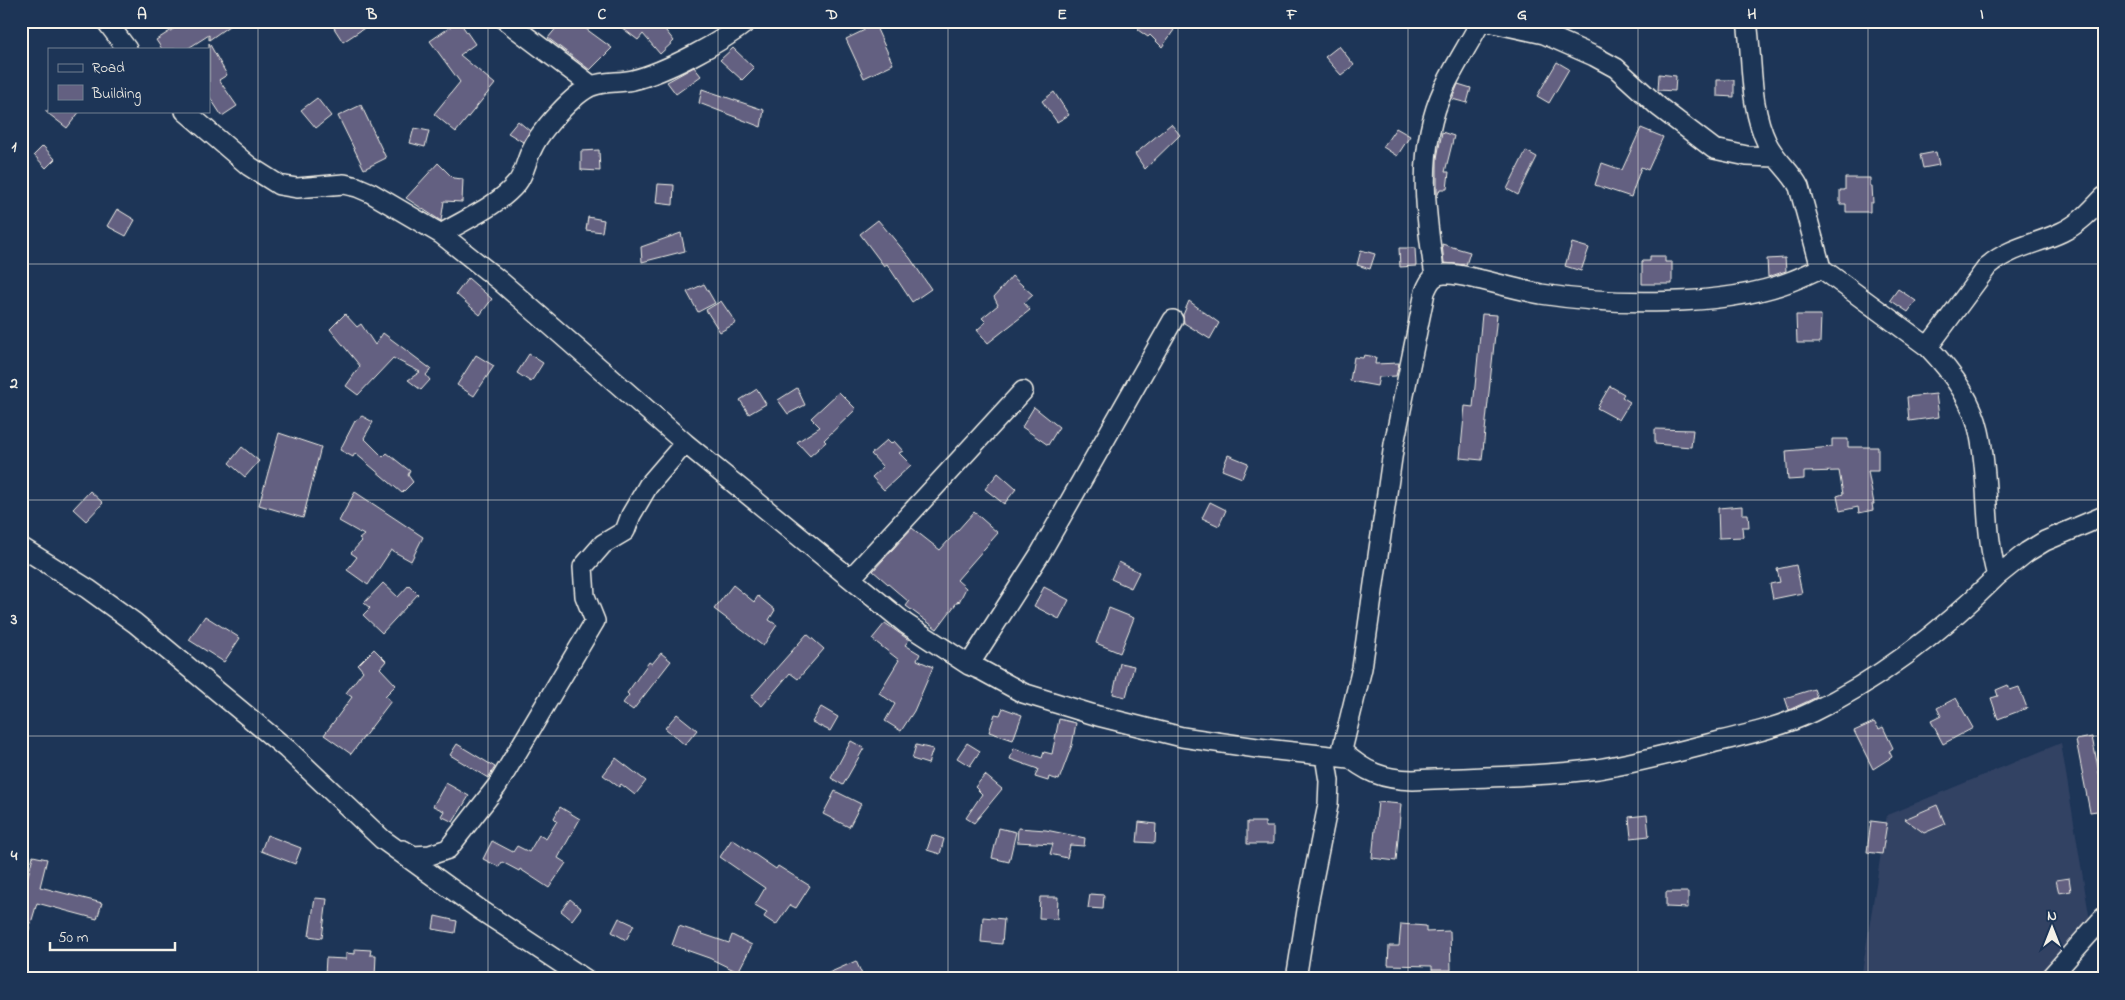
<svg xmlns="http://www.w3.org/2000/svg" width="2125" height="1000" viewBox="0 0 2125 1000" font-family="'Indie Flower',sans-serif">
<rect width="100%" height="100%" fill="#1d3557"/>
<filter id="ink" filterUnits="userSpaceOnUse"><feTurbulence type="fractalNoise" baseFrequency=".02" numOctaves="2"/><feDisplacementMap in="SourceGraphic" scale="10" xChannelSelector="R" yChannelSelector="G"/><feConvolveMatrix kernelMatrix="1 2 1 2 8 2 1 2 1" color-interpolation-filters="sRGB"/></filter>
<g filter="url(#ink)">
<path fill="#324264" d="M2061 743 2090 921 2039 979H1861L1887 815Z"/>
<path fill="#636081" stroke="#f4f1e8" d="M186 21H236L209 40V35L187 49H162L156 40Z
M342 21H375L343 42 334 28Z
M459 21 475 44 460 55 495 84 456 132 434 114 460 82 430 41Z
M562 21H593L586 29 612 48 590 70 548 38Z
M613 21H658L674 41 660 54 643 34 638 40Z
M1136 21H1164L1174 30 1162 47 1150 35 1148 37 1138 30 1141 26Z
M875 25 893 64 864 78 846 39Z
M209 43 227 75 219 80 237 106 222 116 209 96Z
M1339 46 1354 65 1341 75 1325 57Z
M733 48 754 68 742 80 720 60Z
M1557 62 1569 69 1549 103 1537 96Z
M694 67 701 76 676 94 667 82Z
M1659 74 1676 76 1675 91 1658 90Z
M1717 80H1734V97L1717 96Z
M1458 84 1471 88 1467 103 1452 99Z
M702 89 764 110 761 127 699 103Z
M1054 92 1069 115 1057 122 1042 101Z
M317 98 331 116 316 128 301 110Z
M361 105 386 158 364 169 338 116Z
M45 111H80L67 128Z
M518 121 530 131 523 142 508 133Z
M1171 124 1180 135 1145 169 1135 154Z
M414 128 429 131 425 147 410 143Z
M1396 128 1410 136 1397 156 1383 147Z
M1641 128 1663 137 1648 170 1641 167 1631 197 1595 185 1602 163 1622 170Z
M1442 132 1454 136 1445 172H1449L1447 189H1440L1437 197V158Z
M43 146 55 159 46 168 34 155Z
M599 150 600 171 581 170V151Z
M1526 151 1537 157 1518 195 1507 189Z
M1936 152 1939 165 1923 168 1920 155Z
M438 163 453 178 463 179 462 202 444 201 441 221 406 198Z
M1845 178H1870V186H1872L1873 203H1870V212H1846V204H1840V190H1845Z
M658 184 674 185 673 205 656 203Z
M117 209 135 220 126 236 107 226Z
M588 217 604 220 602 232 586 230Z
M878 220 910 258 931 289 912 302 887 264 884 266 860 234Z
M681 233 685 251 642 262 641 247Z
M1572 243 1589 248 1581 271 1565 266Z
M1442 244 1470 252 1466 265 1444 263Z
M1399 248H1415L1416 266 1400 267Z
M1361 250 1375 254 1370 269 1357 265Z
M1650 256H1665V262H1672V284H1642V261H1650Z
M1785 258 1786 271 1768 277 1767 259Z
M1012 276 1033 295 1024 303 1030 310 988 343 977 330 986 322 982 318 998 305 994 297Z
M468 278 492 299 480 315 456 294Z
M704 284 715 303 698 312 687 292Z
M1898 289 1916 301 1908 312 1890 300Z
M721 301 736 323 720 332 706 310Z
M1189 301 1219 323 1210 339 1184 323 1183 315Z
M345 314 357 327 361 324 375 345 383 333 431 369 426 375 430 380 421 390 408 380 420 372 393 358 358 395 346 386 360 366 330 329Z
M1482 314 1497 315 1482 460 1460 458 1465 406 1473 407Z
M1796 315H1821L1820 343H1797Z
M529 354 543 363 531 382 517 373Z
M476 355 494 366 474 396 457 385Z
M1364 355 1376 357 1375 364 1399 363 1396 376 1379 377 1377 386 1350 381 1354 357 1363 358Z
M1610 386 1624 394 1622 397 1630 402 1619 420 1597 408Z
M797 388 805 405 788 414 778 400Z
M757 389 766 404 749 414 740 400Z
M839 392 856 409 824 440 826 442 810 456 797 442 820 427 811 418Z
M1936 394 1939 417 1909 421 1907 397Z
M1034 407 1059 427 1048 445 1022 427Z
M362 416 373 422 364 438 383 457 387 453 410 471 408 475 413 482 402 493 355 453 353 457 340 450 355 421Z
M1655 429 1693 430 1691 447 1655 444Z
M279 433 321 447 303 518 259 505Z
M1832 439H1848V447H1878V471H1868L1874 504H1872L1873 510 1859 513 1858 507 1840 511 1837 496 1843 494 1839 471 1804 472V479L1788 480 1786 451 1832 447Z
M887 440 891 444 894 441 903 451 899 453 911 465 884 490 872 477 883 467 871 454Z
M242 447 259 461 245 477 229 463Z
M1228 455 1248 463 1242 478 1222 470Z
M998 473 1016 489 1004 504 985 489Z
M90 491 103 503 86 521 73 509Z
M355 492 423 537 411 561 391 550 368 585 347 570 357 557 351 553 362 541 359 539 364 535 339 521Z
M1210 502 1226 510 1219 526 1202 518Z
M1742 506V514H1748L1749 527H1742L1743 537 1719 538 1718 508Z
M974 512 998 533 957 580 966 588 959 602 958 601 937 629 906 606 909 602 873 571 912 528 940 550Z
M1119 562 1139 572 1131 588 1111 579Z
M1796 565 1802 593 1773 599 1770 584 1780 582 1777 569Z
M383 583 398 597 409 585 418 594 382 633 363 615 370 608 364 603Z
M733 585 754 602 758 596 775 610 769 620 777 625 763 646 714 609Z
M1044 587 1069 600 1059 619 1034 606Z
M1109 608 1134 618 1120 653 1096 643Z
M205 616 240 638 224 662 189 640Z
M885 623 909 640 905 645 920 654 917 660 933 667 914 711 901 731 885 721 895 704 879 693 899 660 872 639Z
M807 634 824 649 798 679 790 673 762 706 751 697Z
M374 649 386 661 380 668 396 685 385 696 391 701 351 754 324 735 352 697 346 693 363 671 358 665Z
M661 653 671 661 633 710 623 703 629 695 627 693 649 662 652 664Z
M1120 663 1134 666 1126 697 1113 694Z
M2008 685 2010 690 2019 687 2027 708 1998 719 1991 698 1998 696 1996 690Z
M1814 689 1817 697 1789 710 1785 698Z
M1956 698 1973 728 1943 744 1931 721 1941 716 1937 708Z
M821 707 838 717 830 731 812 722Z
M1003 708 1022 715 1013 740 989 732 995 714 1000 715Z
M677 714 697 730 685 745 665 728Z
M1059 719 1076 723 1072 745 1059 780 1049 777 1048 781 1035 777 1038 769 1010 759 1014 748 1042 758 1044 752 1052 754Z
M1874 722 1879 729 1883 727 1893 748 1889 751 1892 757 1873 769 1854 731Z
M2092 737 2104 798V810L2090 812 2076 740Z
M851 741 864 748 843 785 831 778Z
M967 743 980 751 970 766 957 758Z
M457 744 495 767 488 778 450 755Z
M916 745 933 749 928 764 912 759Z
M616 758 646 781 635 795 621 784 619 787 603 775Z
M985 775 1002 789 974 823 966 818 982 794 975 787Z
M446 783 469 796 453 822 441 816 444 811 433 806Z
M835 791 861 804 849 827 823 814Z
M1378 802 1401 804 1396 861 1372 858Z
M1937 805 1945 824 1924 833 1905 819Z
M560 807 580 819 558 858 566 863 549 888 520 869 519 871 502 862 499 867 483 859 492 841 513 852 517 846 529 852 539 835 546 839 557 821 554 818Z
M1647 815 1649 836 1631 838 1629 817Z
M1871 821 1887 823 1882 854 1867 852Z
M1139 822 1156 824 1155 843 1137 842Z
M1247 822H1265V827H1273V844H1247Z
M999 828 1016 832 1009 862 992 858Z
M1018 828 1046 830 1085 838 1084 846 1070 845 1067 858 1050 854 1053 844 1017 842Z
M267 835 301 848 295 864 261 851Z
M932 835 944 839 940 854 927 850Z
M732 839 776 869 778 866 810 886 796 908 790 905 776 925 764 917 767 912 755 905 765 888 720 857Z
M33 856 47 859 40 887 102 903 97 919 37 903 25 943H21V903Z
M2069 878 2071 891 2059 893 2056 880Z
M1666 892H1688V908L1666 907Z
M1090 894 1104 895 1103 909 1088 908Z
M1040 897H1058L1057 919 1039 918Z
M315 898 327 899 322 938 309 936Z
M570 899 581 908 572 920 561 911Z
M435 916 457 921 455 933 433 929Z
M983 917 1004 919 1002 944 981 942Z
M619 918 634 925 626 940 612 932Z
M1401 924 1426 926V932L1450 931 1451 970H1432V966L1388 965 1389 946H1399Z
M679 926 729 943 732 935 752 945 738 972 709 958 672 945Z
M355 949 371 950 370 955H376L375 978 325 975 326 958 346 959V953L355 954Z
M856 961 864 979H815Z"/>
<g fill="none" stroke-linecap="round" stroke-linejoin="round">
<g stroke="#f4f1e8" stroke-width="22">
<path id="street" d="M106 21 127 49
M506 21 592 86
M1484 21 1544 34 1594 56 1616 68 1659 107 1714 149 1747 156 1776 157
M1747 21C1753 62 1749 106 1767 143 1775 160 1791 171 1799 187L1821 268 1928 347C1950 370 1972 399 1979 431 1990 479 1983 528 1997 576L2027 552 2045 541 2104 516
M185 111 249 166 279 185 297 188 344 184 357 187 371 193 441 234 500 281 685 443 906 624 969 665 981 670 1023 693 1098 716 1182 737 1257 748 1349 758
M441 234C466 219 498 206 517 183 525 173 526 160 532 149 540 131 574 93 592 86 604 81 620 83 633 80 666 72 722 42 748 21
M1821 268C1810 273 1800 278 1789 282 1724 307 1610 305 1541 294 1521 290 1502 285 1482 280 1471 278 1457 273 1445 274 1433 274 1429 282 1425 292L1394 444 1362 668 1343 746V752C1366 773 1383 779 1413 780 1475 777 1537 777 1598 769 1636 763 1674 753 1712 743 1745 735 1781 727 1812 712 1883 678 1942 631 1997 576
M1435 276C1425 213 1416 148 1444 88 1455 65 1469 44 1481 21
M1928 347 1988 266C2010 247 2037 244 2062 232 2079 224 2091 211 2104 197
M21 547 88 589 135 623 287 749 382 839 479 909 585 979
M851 578 1023 391
M969 665 1040 554 1173 320
M403 850 413 856 430 855 448 849 497 786 595 621 585 596 583 567 603 544 625 531 631 515 648 486 685 443
M1296 979 1308 904 1328 805 1329 781 1325 756
M2049 979 2104 917"/>
</g>
<use href="#street" stroke="#1d3557" stroke-width="19"/>
</g>
</g>
<path fill="none" stroke="#f4f1e8" stroke-width="1" stroke-opacity="0.55" d="M258 21V979M488 21V979M718 21V979M948 21V979M1178 21V979M1408 21V979M1638 21V979M1868 21V979M21 264H2104M21 500H2104M21 736H2104"/>
<rect width="2125" height="1000" fill="none" stroke="#1d3557" stroke-width="55"/>
<rect x="48" y="48" width="162" height="65" fill="#1d3557" stroke="#738091"/>
<rect x="58" y="64" width="25" height="8" fill="#1d3557" stroke="#738091"/>
<text x="92" y="72" font-size="15" fill="#f4f1e8">Road</text>
<rect x="58" y="85" width="25" height="15" fill="#636081" stroke="#738091"/>
<text x="92" y="98" font-size="15" fill="#f4f1e8">Building</text>
<g transform="translate(2052 928)" stroke="#1d3557" stroke-width="4" paint-order="stroke">
<path d="M0-4L9 19L0 12L-9 19Z" fill="#f4f1e8"/>
<text y="-8" font-size="14" font-weight="bold" text-anchor="middle" fill="#f4f1e8">N</text>
</g>
<path d="M50 942v8h125v-8" fill="none" stroke="#f4f1e8" stroke-width="2.5"/>
<text x="58" y="942" font-size="15" fill="#f4f1e8" stroke="#1d3557" stroke-width="4" paint-order="stroke">50 m</text>
<rect x="28" y="28" width="2070" height="944" fill="none" stroke="#f4f1e8" stroke-width="2"/>
<g font-size="16" text-anchor="middle" font-weight="bold" fill="#f4f1e8">
<text x="142" y="19">A</text>
<text x="372" y="19">B</text>
<text x="602" y="19">C</text>
<text x="832" y="19">D</text>
<text x="1062" y="19">E</text>
<text x="1292" y="19">F</text>
<text x="1522" y="19">G</text>
<text x="1752" y="19">H</text>
<text x="1982" y="19">I</text>
<text x="14" y="151">1</text>
<text x="14" y="388">2</text>
<text x="14" y="624">3</text>
<text x="14" y="860">4</text>
</g>
</svg>
